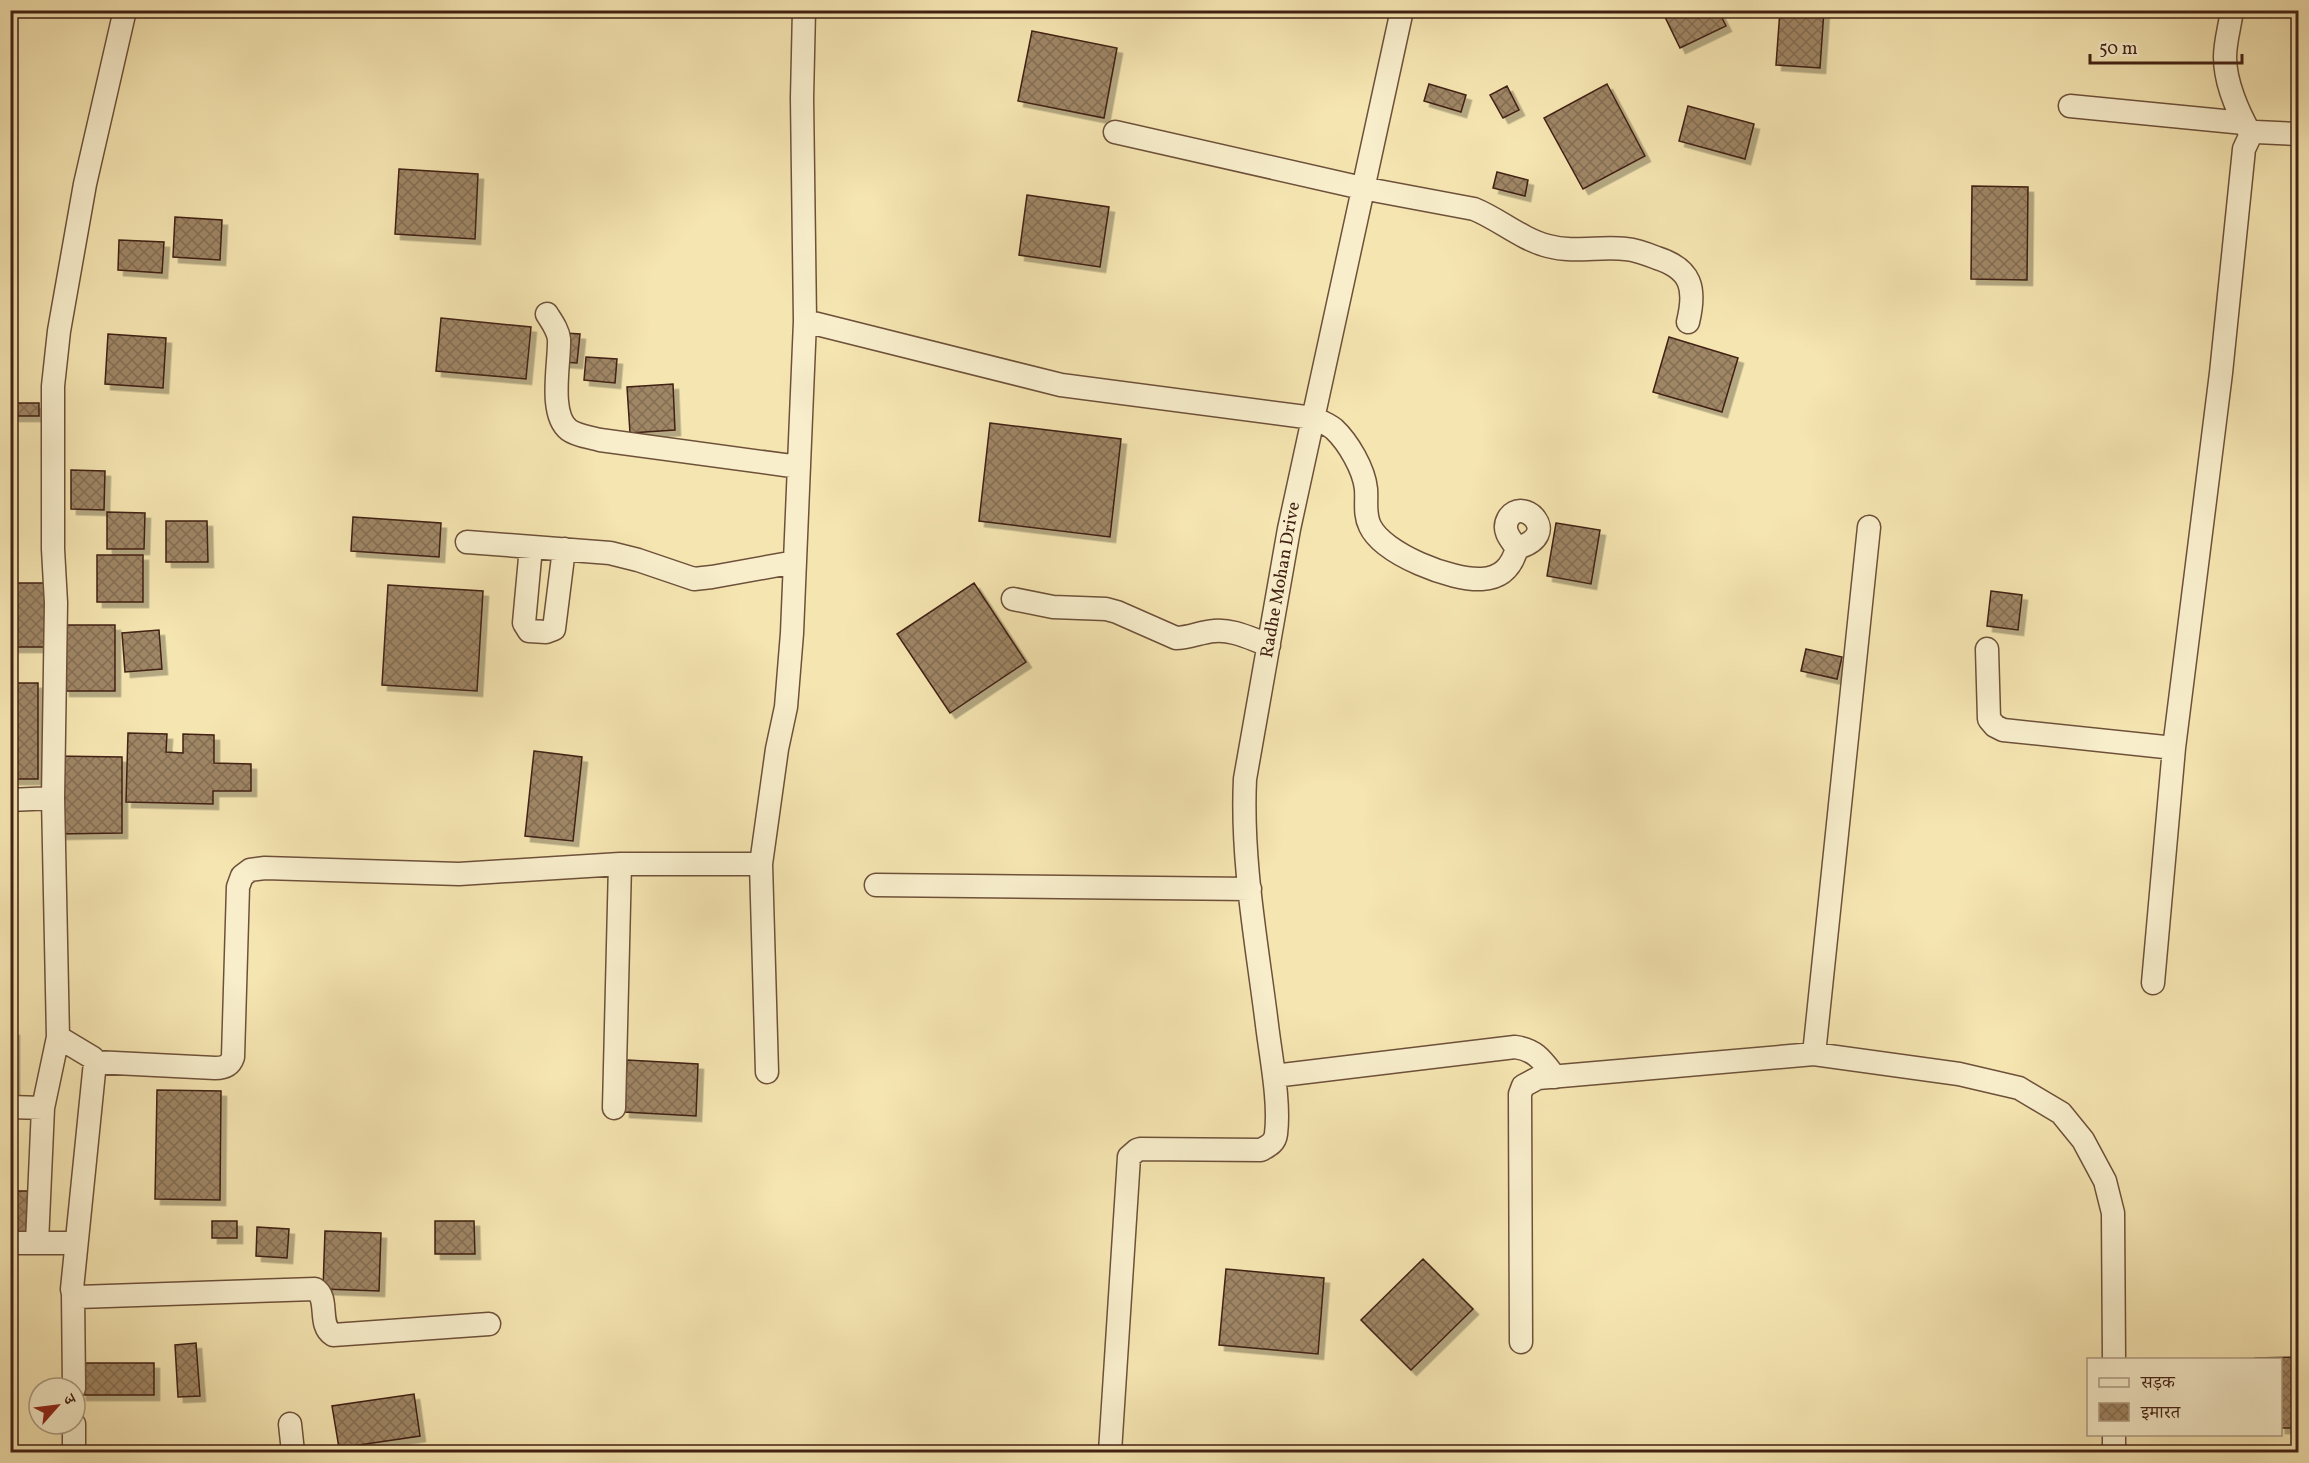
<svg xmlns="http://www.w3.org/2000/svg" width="2309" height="1463" viewBox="0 0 2309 1463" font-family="Vollkorn,'Noto Serif Devanagari',serif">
<defs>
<pattern id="building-cross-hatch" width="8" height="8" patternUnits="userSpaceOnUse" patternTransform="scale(1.5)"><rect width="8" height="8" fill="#9f8665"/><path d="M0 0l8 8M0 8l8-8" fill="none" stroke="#836d52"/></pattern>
<filter id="shadow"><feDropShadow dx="5.5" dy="5.5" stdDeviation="0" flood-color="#0004"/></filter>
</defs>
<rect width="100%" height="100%" fill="#f5e5b1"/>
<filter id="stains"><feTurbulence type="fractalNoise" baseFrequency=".00333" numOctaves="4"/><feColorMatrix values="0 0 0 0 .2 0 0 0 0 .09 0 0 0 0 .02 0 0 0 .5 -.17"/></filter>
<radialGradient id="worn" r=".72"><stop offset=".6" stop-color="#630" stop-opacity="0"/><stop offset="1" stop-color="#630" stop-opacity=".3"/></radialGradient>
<path fill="url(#building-cross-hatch)" stroke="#412013" stroke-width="1.5" filter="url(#shadow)" d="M1679 10H1718L1726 26 1680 48 1665 17Z
M1780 10H1824L1820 68 1776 65Z
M1032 31 1117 48 1104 118 1018 101Z
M1429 84 1466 95 1461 112 1424 101Z
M1607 84 1645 156 1583 189 1544 118Z
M1507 86 1519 110 1503 118 1490 95Z
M1688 106 1754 124 1745 159 1679 141Z
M399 169 478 174 475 239 395 234Z
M1497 172 1528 180 1525 196 1493 188Z
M1972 186 2028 187 2027 280 1971 279Z
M1027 195 1109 207 1100 267 1019 255Z
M175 217 222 220 220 260 173 257Z
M119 240 164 242 162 273 118 270Z
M441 318 531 327 526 379 436 371Z
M565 333 580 334 577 363 562 362Z
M108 334 166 338 163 388 105 384Z
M1669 337 1738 358 1722 412 1653 392Z
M586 357 617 359 615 383 584 380Z
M673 384 675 430 630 433 627 387Z
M10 403H39V416H10Z
M990 423 1121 439 1110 537 979 521Z
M71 470 105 471 104 510 71 509Z
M107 512 145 513 144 549H107Z
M353 517 441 523 439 557 351 551Z
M166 521H207L208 562H166Z
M1556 523 1600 530 1591 584 1547 576Z
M97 555H143V602H97Z
M10 583H46V647H10Z
M974 583 1026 662 950 713 897 634Z
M388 585 483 591 477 691 382 685Z
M1991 591 2022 595 2018 630 1987 626Z
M64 625H115V691H64Z
M159 630 162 669 125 672 122 633Z
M1806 649 1842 657 1837 679 1801 671Z
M10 683H38V779H10Z
M128 733 167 734 166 752 183 753V734L214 735V763L251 764V791H213V804L126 802Z
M534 751 582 757 573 841 525 836Z
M54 756 122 757V833L57 834Z
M10 1030H14V1091H10Z
M627 1060 698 1064 696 1116 624 1112Z
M157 1090 221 1091 220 1200 155 1199Z
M10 1191H28L29 1239H10Z
M212 1221H237V1238H212Z
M435 1221H474L475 1254H435Z
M257 1227 289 1229 287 1258 256 1256Z
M325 1231 381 1233 379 1291 323 1289Z
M1423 1259 1473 1309 1411 1370 1361 1320Z
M1226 1269 1324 1278 1318 1354 1219 1345Z
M196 1343 200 1396 178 1397 175 1345Z
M2298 1357V1428H2280V1360H2255V1358Z
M80 1363H154V1395H81Z
M414 1394 420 1436 339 1448 332 1406Z"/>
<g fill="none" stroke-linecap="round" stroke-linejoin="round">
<g stroke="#6e513a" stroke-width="25">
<path id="minor" d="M2232 10C2230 26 2225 42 2225 57 2225 82 2238 112 2250 133
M2070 106 2244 123
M1115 132 1362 188 1474 209C1499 219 1521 239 1548 246 1574 253 1600 246 1626 249 1637 250 1647 254 1657 258 1692 269 1696 289 1688 322
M547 314C552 322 558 330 559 339 560 362 548 414 569 430 577 436 590 437 600 440L799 467
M805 321 1061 385 1313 418C1320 421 1328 424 1334 429 1348 442 1364 469 1366 489 1367 502 1364 514 1370 526 1383 554 1452 581 1482 579 1502 578 1512 566 1517 548 1564 535 1522 494 1508 519 1502 530 1510 539 1517 548
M467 542 610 553 638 560 694 579 712 577 795 562
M531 547 524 623 529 631 546 632 554 629 564 549
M1013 599 1053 607 1106 609 1117 612 1176 638C1189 638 1201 632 1214 631 1233 629 1251 639 1269 645
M1987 649 1989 719 1995 726 2003 730 2174 748
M10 800 53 798
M761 864 767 1072
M876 885 1250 889
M2153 983 2174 748 2221 373 2244 149 2251 134 2256 132 2298 134
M58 1037 93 1058 95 1062 72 1289 73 1294 78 1297 315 1289C330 1298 317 1325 333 1335L489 1324
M1814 1054 1869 527
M95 1062 215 1068C224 1068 230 1066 233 1057L238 887 242 876 250 870 265 868 459 874 620 864H761L777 749 786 707 792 633 805 321 802 98 804 10
M1274 1076 1515 1047C1536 1050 1542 1060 1555 1077
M10 1107 43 1108
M614 1108 620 864
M10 1243H75
M37 1243 43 1108 58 1037 53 798 56 603 53 549V386L59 331 85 184 125 10
M73 1294 74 1388
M1521 1342 1520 1094 1523 1086 1538 1078 1814 1054 1959 1074 2019 1088 2061 1113 2083 1140 2105 1181 2113 1213 2114 1360
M74 1424V1452
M290 1424 293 1452
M2114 1434V1452
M1110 1452 1129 1157 1137 1150 1140 1149 1261 1150C1268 1146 1275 1143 1276 1134 1280 1102 1271 1058 1267 1025 1257 944 1241 861 1245 779L1289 529 1402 10"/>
</g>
<use href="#minor" stroke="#f8eecc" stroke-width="22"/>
</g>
<g text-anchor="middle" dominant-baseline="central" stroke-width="6" stroke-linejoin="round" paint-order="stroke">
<g font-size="18" fill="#412013" stroke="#f8eecc">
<text transform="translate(1281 580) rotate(-80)">Radhe Mohan Drive</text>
</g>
</g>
<rect width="2309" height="1463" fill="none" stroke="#f5e5b1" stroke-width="36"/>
<rect x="12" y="12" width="2285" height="1439" fill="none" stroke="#412013" stroke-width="3"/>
<rect x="18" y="18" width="2273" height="1427" fill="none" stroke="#412013" stroke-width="1.5"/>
<rect x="2087" y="1358" width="195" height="78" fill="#f8eecc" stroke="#af9c82" stroke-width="1.5"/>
<rect x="2099" y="1378" width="30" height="9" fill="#f8eecc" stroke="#af9c82" stroke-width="1.5"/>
<text x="2141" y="1388" font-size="18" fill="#412013">सड़क</text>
<rect x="2099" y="1403" width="30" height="18" fill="url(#building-cross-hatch)" stroke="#af9c82" stroke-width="1.5"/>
<text x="2141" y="1418" font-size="18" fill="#412013">इमारत</text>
<g transform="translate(57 1406) rotate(62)"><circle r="28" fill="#f8eecc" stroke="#af9c82" stroke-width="1.5"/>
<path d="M0-4.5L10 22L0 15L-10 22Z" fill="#8f2418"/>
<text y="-9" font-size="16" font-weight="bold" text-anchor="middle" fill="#412013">उ</text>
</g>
<path d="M2090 54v9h152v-9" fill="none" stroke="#412013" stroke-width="3"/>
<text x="2099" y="54" font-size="18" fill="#412013" stroke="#f8eecc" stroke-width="4.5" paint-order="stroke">50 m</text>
<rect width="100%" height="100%" filter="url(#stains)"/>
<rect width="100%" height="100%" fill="url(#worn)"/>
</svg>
